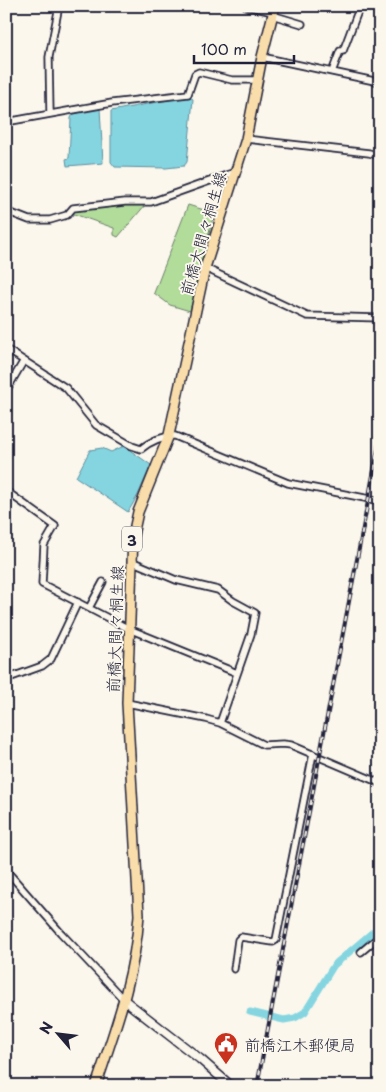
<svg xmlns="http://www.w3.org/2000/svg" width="386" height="1092" viewBox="0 0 386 1092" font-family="'Playpen Sans','Klee One',sans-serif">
<rect width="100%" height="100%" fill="#fbf7ec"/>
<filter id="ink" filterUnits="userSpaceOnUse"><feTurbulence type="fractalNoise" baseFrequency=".02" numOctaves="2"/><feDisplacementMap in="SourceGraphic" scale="10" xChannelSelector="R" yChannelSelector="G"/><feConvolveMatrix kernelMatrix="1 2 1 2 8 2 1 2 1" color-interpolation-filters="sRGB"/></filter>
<g filter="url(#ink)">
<path fill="#b2dc9a" stroke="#6a7f6a" d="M125 203 146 204 118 237 114 235V228L71 213 76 210Z
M188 205 214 213 190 311 170 305 154 293Z"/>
<path fill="#85d5e0" stroke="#5d8d9e" d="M189 96 193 99 187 162 184 166 166 168 115 167 111 162V111Z
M100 108 103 163 67 166 66 159 69 158 71 118 73 114Z
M124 446 151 465 138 495 128 512 76 477 90 450 102 448 111 452Z"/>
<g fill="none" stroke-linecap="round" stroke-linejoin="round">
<path stroke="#85d5e0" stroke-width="7" d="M250 1012 284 1020 295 1018 305 1012 334 965 380 926"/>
<g stroke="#22223b" stroke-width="9">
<path id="street" d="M246 6 273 12
M272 15 302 24
M262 57 379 82
M332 72 340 51H343L360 6
M50 114 49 57 59 6
M6 122 112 103 188 94 195 74 199 72 232 80H257
M246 139 369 153 380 156
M6 211 29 220H50L67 215 73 208 125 202H151L235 172
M205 268 307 316 380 318
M6 349 66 388 96 425 132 446 141 449C149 442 164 435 175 436L288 483 380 501
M6 391 23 362
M6 491 55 526 44 545 42 584 129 629 237 673
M131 561 176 580 218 590 233 601 255 613 251 634 220 723
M89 608 103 582
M6 679 42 666 51 659 78 602
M127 703 206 719 220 723 264 745 283 744 291 745 380 783
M6 870 61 933 124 1000
M361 952 380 936
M234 969 238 940 241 937 273 942 276 940 313 754"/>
</g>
<g stroke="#22223b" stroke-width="11">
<path id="secondary" d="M124 1000 200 1059 231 1086"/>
</g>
<g stroke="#22223b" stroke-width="12">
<path id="primary" d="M96 1086C115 1029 135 976 139 915L127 703 133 535 138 512 169 435 205 268 246 139 262 57 275 6"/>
</g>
<use href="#street" stroke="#fbf7ec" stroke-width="5.5"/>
<use href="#secondary" stroke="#fbf7ec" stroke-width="8"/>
<use href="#primary" stroke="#f9deab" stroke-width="9"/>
<g stroke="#22223b" stroke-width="4">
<path id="rail" d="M257 1086 380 438"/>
</g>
<use href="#rail" stroke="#fbf7ec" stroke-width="2" stroke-dasharray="5.5" stroke-linecap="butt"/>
</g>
</g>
<defs>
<g id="civic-pin" transform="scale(1.25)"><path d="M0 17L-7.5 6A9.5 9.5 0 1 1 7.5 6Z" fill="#c8321e" stroke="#fbf7ec"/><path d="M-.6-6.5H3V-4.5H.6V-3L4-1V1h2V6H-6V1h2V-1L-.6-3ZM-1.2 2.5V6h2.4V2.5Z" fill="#fff"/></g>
</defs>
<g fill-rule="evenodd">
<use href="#civic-pin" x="226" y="1044"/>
</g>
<g text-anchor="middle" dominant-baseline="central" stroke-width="4" stroke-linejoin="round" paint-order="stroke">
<rect fill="#fbf7ec" stroke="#636270" stroke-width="1" x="122" y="526.5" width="20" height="25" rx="4"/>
<g font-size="15" font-weight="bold" fill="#22223b">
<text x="132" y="539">3</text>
</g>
<g font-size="16" fill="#22223b" stroke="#fbf7ec">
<text transform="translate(202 233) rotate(-74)">前橋大間々桐生線</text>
<text transform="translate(114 629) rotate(-88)">前橋大間々桐生線</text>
</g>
<g font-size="16" fill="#22223b" stroke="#fbf7ec" text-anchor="start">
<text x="244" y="1044">前橋江木郵便局</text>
</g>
</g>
<rect width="386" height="1092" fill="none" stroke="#fbf7ec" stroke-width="25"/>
<rect x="12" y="12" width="361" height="1067" fill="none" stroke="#22223b" stroke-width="2" filter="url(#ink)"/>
<g transform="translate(58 1034) rotate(298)" stroke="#fbf7ec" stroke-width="4" paint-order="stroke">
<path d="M0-4L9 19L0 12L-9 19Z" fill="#22223b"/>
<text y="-8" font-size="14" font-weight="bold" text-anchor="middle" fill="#22223b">N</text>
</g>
<path d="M194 55v8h100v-8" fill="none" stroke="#22223b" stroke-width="2.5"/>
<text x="201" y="55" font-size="15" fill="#22223b" stroke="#fbf7ec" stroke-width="4" paint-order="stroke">100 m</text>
</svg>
